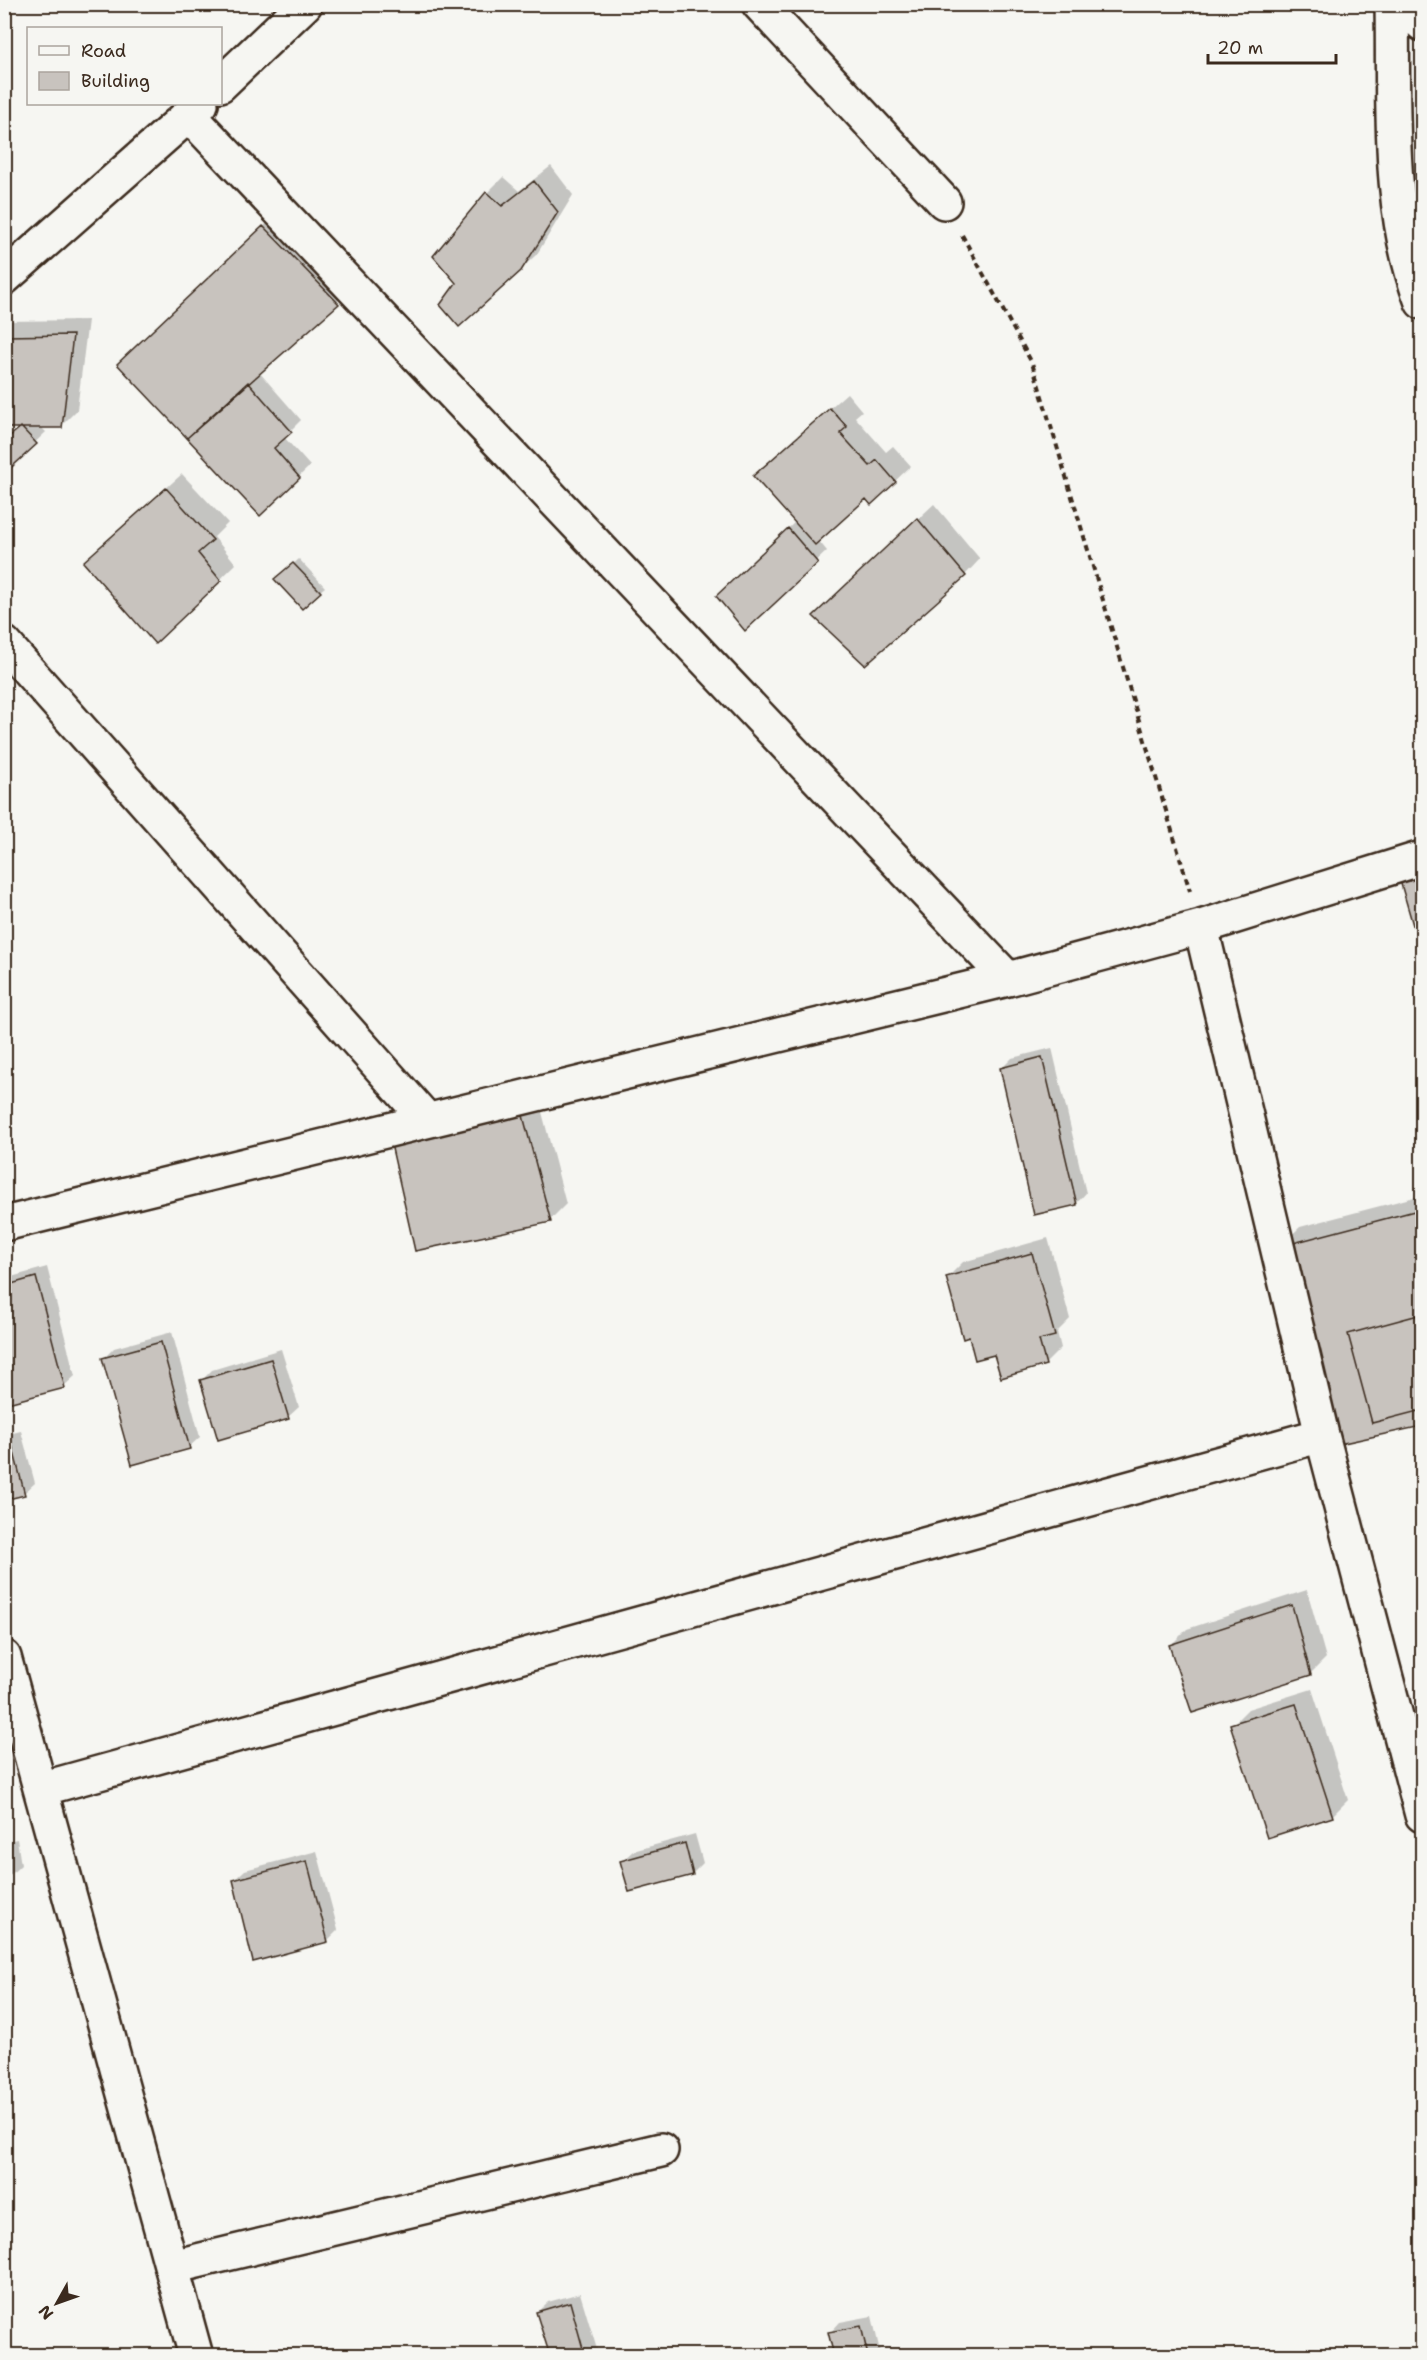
<svg xmlns="http://www.w3.org/2000/svg" width="1427" height="2360" viewBox="0 0 1427 2360" font-family="'Shantell Sans',sans-serif">
<rect width="100%" height="100%" fill="#f6f6f2"/>
<filter id="ink" filterUnits="userSpaceOnUse"><feTurbulence type="fractalNoise" baseFrequency=".0167" numOctaves="2"/><feDisplacementMap in="SourceGraphic" scale="12" xChannelSelector="R" yChannelSelector="G"/><feConvolveMatrix kernelMatrix="1 2 1 2 8 2 1 2 1" color-interpolation-filters="sRGB"/></filter>
<g filter="url(#ink)">
<path fill="#0003" d="M551 166 573 195 537 254 520 270 458 283 487 193 503 177 519 191Z
M280 211 353 287 259 372 301 420 284 437 310 466 260 514 135 348Z
M88 320 77 410 61 426H40L46 432 4 472V440L22 426H4V321Z
M847 393 862 411 855 417 886 452 893 446 911 466 895 481 866 497 818 540 827 551 745 628 718 596 796 521 771 460Z
M182 474 228 523 214 537 236 564 156 642 101 546Z
M934 504 980 559 965 575 831 600Z
M299 559 325 587 320 591 281 575Z
M1422 859V943L1420 944 1401 877Z
M1052 1048 1086 1193 1076 1204 1002 1068 1012 1058Z
M537 1093 566 1204 550 1220 416 1249Z
M1422 1195V1424L1340 1442 1279 1247 1300 1227Z
M1048 1238 1070 1319 1057 1332 1061 1348 1045 1364 995 1353 970 1335 947 1278 963 1262Z
M47 1267 75 1376 64 1386 4 1402V1279Z
M172 1332 200 1437 189 1447 103 1359 114 1348Z
M281 1349 299 1407 288 1417 201 1381 212 1370Z
M21 1431 35 1483 24 1493 4 1499V1435Z
M1307 1590 1326 1658 1310 1674 1171 1645 1187 1629Z
M1312 1689 1348 1800 1332 1816 1232 1725 1248 1709Z
M695 1834 703 1863 692 1874 622 1861 633 1851Z
M17 1839 21 1865 4 1881V1842Z
M317 1851 338 1930 327 1941 234 1880 245 1870Z
M580 2293 599 2356H551L537 2312 548 2302Z
M872 2316 881 2356H836L830 2333 840 2322Z"/>
<path fill="#c8c3be" stroke="#3b2a1e" stroke-width="1.5" d="M534 181 558 212 521 271 459 327 440 305 456 283 433 256 486 192 502 206Z
M263 226 339 304 187 438 117 364Z
M73 335 62 428H4V336Z
M248 382 292 432 274 448 300 478 260 516 187 438Z
M830 408 847 427 840 433 870 466 877 460 896 482 871 505 866 499 815 545 753 476Z
M21 427 37 444 4 474V441Z
M166 488 213 540 198 553 221 581 155 644 83 562Z
M917 518 966 576 865 665 813 616Z
M788 528 818 563 745 631 716 596Z
M293 563 321 592 302 609 274 579Z
M1422 870V945L1419 946 1399 877Z
M1042 1057 1077 1205 1034 1215 1000 1068Z
M521 1108 551 1222 415 1251 391 1144Z
M1422 1209V1426L1339 1444 1278 1247Z
M1032 1253 1055 1336 1039 1340 1046 1365 1001 1378 994 1355 975 1360 969 1337 963 1339 946 1277Z
M36 1277 65 1388 4 1404V1286Z
M1422 1314V1410L1372 1423 1348 1334Z
M161 1342 190 1449 132 1465 102 1358Z
M271 1359 289 1419 218 1440 200 1380Z
M11 1441 25 1495 4 1500V1442Z
M1292 1605 1311 1675 1192 1713 1169 1645Z
M1296 1704 1333 1817 1267 1838 1230 1724Z
M685 1843 693 1875 629 1892 620 1861Z
M307 1861 328 1942 253 1962 233 1880Z
M570 2302 585 2356H550L536 2312Z
M861 2326 868 2356H834L828 2332Z"/>
<g fill="none" stroke-linecap="round" stroke-linejoin="round">
<g stroke="#3b2a1e" stroke-width="38">
<path id="street" d="M759 4 944 202
M1392 4C1394 103 1386 209 1422 302
M1403 4 1422 24
M220 85 305 4
M189 115 1008 979
M4 278 201 104
M4 643 427 1120
M1201 927 1322 1435 1422 1815
M4 1224 1008 979 1201 927 1422 858
M4 1657 196 2356
M41 1789 1322 1435
M172 2267 661 2150"/>
</g>
<path stroke="#3b2a1e" stroke-width="4" stroke-dasharray="6 4.5" stroke-linecap="butt" d="M962 235 1032 363 1190 891"/>
<use href="#street" stroke="#f6f6f2" stroke-width="33"/>
</g>
</g>
<rect width="1427" height="2360" fill="none" stroke="#f6f6f2" stroke-width="24"/>
<rect x="12" y="12" width="1403" height="2336" fill="none" stroke="#3b2a1e" stroke-width="2" filter="url(#ink)"/>
<rect x="27" y="27" width="195" height="78" fill="#f6f6f2" stroke="#aba49d" stroke-width="1.5"/>
<rect x="39" y="46" width="30" height="9" fill="#f6f6f2" stroke="#aba49d" stroke-width="1.5"/>
<text x="81" y="57" font-size="18" fill="#3b2a1e">Road</text>
<rect x="39" y="72" width="30" height="18" fill="#c8c3be" stroke="#aba49d" stroke-width="1.5"/>
<text x="81" y="87" font-size="18" fill="#3b2a1e">Building</text>
<g transform="translate(57 2303) rotate(230)" stroke="#f6f6f2" stroke-width="4.5" paint-order="stroke">
<path d="M0-4.5L10 22L0 15L-10 22Z" fill="#3b2a1e"/>
<text y="-9" font-size="16" font-weight="bold" text-anchor="middle" fill="#3b2a1e">N</text>
</g>
<path d="M1208 54v9h128v-9" fill="none" stroke="#3b2a1e" stroke-width="3"/>
<text x="1217" y="54" font-size="18" fill="#3b2a1e" stroke="#f6f6f2" stroke-width="4.5" paint-order="stroke">20 m</text>
</svg>
